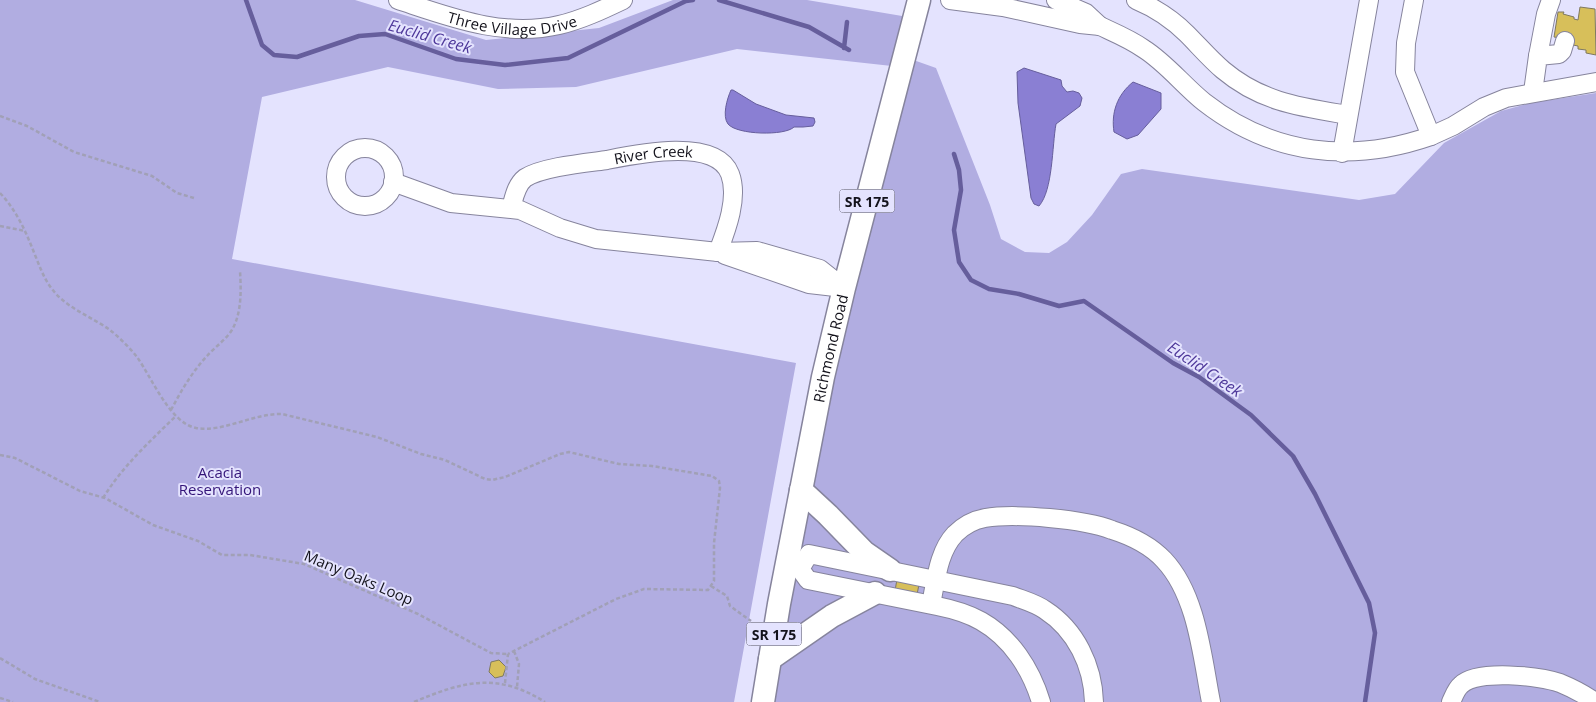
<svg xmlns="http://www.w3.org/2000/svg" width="1596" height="702" viewBox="0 0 1596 702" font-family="'Open Sans',sans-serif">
<rect width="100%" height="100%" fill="#e4e3fe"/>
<path fill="#b1ade1" d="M0 0H355L486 40 599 28 673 0H807L914 18 905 57 936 68 990 205 1001 239 1025 252 1049 253 1067 242 1092 215 1121 174 1142 169 1359 200 1395 194 1444 143 1501 111 1531 103 1596 93V702H763L901 67 737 49 576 87 498 89 388 67 262 97 232 259 796 363 734 702H0Z"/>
<path fill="#8a7fd3" stroke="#665e9c" d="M1024 68 1061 80 1062 86 1067 92 1073 91 1079 93 1082 98 1080 106 1056 124C1052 146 1053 190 1039 206L1034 204 1031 198 1018 103 1017 72Z
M1133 82 1161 93V109L1138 135 1127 139 1114 132C1111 113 1117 95 1133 82Z
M731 90H733L756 104 786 115 814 118 815 122 813 126 803 127H794C785 136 737 135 728 124 722 116 727 99 731 90Z"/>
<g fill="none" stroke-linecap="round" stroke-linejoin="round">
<path stroke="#665e9c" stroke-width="4.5" d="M246 0 262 45 274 55 297 57 359 36 385 34 456 59 505 65 568 58 686 1 693 0
M719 0 809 27 849 50
M844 48 847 22
M954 154 959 170 961 190 954 230 959 262 971 280 989 289 1019 294 1059 306 1084 301 1173 363 1199 377 1251 415 1293 456 1315 494 1369 603 1375 633 1365 702"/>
</g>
<path fill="#d7bf5a" stroke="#7f7960" d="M1580 7 1595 9 1596 55 1586 53V50L1578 49V46L1573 45 1574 40 1554 37 1558 12H1564L1563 14 1574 17V19L1578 20Z
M897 579 919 584 917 595 895 591Z
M499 660 506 667 503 676 495 678 489 672 491 662Z"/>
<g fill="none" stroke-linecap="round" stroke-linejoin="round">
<g stroke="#86849d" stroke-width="20">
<g id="minor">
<path id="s1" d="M398 0C450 17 503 38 559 25 581 20 602 10 623 0"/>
<path d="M950 0 1003 7 1080 24 1100 26 1086 13 1056 0"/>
<path d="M1136 0C1155 8 1173 20 1187 34 1199 46 1210 59 1223 70 1261 102 1300 107 1348 115"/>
<path d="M1414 0 1406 43 1405 72 1431 136 1453 126 1484 107 1506 98 1596 82"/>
<path d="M1100 26C1115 33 1130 39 1144 49 1166 63 1183 85 1204 102 1272 155 1350 164 1431 136"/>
<path d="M1538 56 1546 14 1551 0"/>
<path d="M1533 92 1538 56 1559 54 1562 51 1565 41"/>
<circle cx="365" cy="177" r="29"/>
<path d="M1342 153 1369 0"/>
<path d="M393 182 451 203 520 210 560 228 596 239 718 252 757 251 820 269 844 288"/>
<path id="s2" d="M511 208C514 198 516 185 525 178 542 167 585 163 607 160 636 154 716 137 730 174 739 198 726 231 718 252"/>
<path d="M725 255 809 284 844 288"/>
<path d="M931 604C936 581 938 552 955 534 963 526 974 520 985 518 1015 513 1084 519 1112 530 1131 536 1150 545 1164 560 1197 595 1202 656 1211 702"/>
<path d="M1041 702C1031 669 1011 638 981 621 967 613 952 609 937 606L808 580 800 569 809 554 1013 596C1023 600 1035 603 1045 610 1076 630 1093 666 1094 702"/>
<path d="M1451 702C1454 696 1456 689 1461 685 1477 669 1540 676 1560 683 1572 688 1584 694 1595 702"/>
</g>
</g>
<g stroke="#86849d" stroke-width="25">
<g id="major">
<path d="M801 490 828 515 864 552 890 570"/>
<path d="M770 659 832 616 875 593"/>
<path id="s3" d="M763 702 779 604 823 377 844 288 919 0"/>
</g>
</g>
<path stroke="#a1a0b6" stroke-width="2.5" stroke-dasharray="4 2.5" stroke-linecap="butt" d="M0 116 27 126 74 152 152 176 177 193 194 198
M0 193C17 211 26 232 35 255 40 267 44 279 52 289 66 308 92 317 110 330 119 337 130 348 137 357 152 378 170 423 196 428 222 433 254 413 282 414L377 437 421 454 445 460 485 479 492 480 505 477 560 454 569 452 619 464 652 466 712 476 719 481 720 488 714 543V581L708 590 644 589 616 599 508 654
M0 226 25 231
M171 410C181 391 192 372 207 356 215 347 228 338 233 328 242 311 241 288 240 271
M0 455 15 458 80 491 105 498 153 525 198 541 222 555H250L304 564 418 614 491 653 508 654
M103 498C122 467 150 441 176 416
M711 586 727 596 730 606 751 621
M514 651 519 664 517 687
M0 658 35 679 100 702
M505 683 508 654
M0 698 13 702
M414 702C464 681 497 672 545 702"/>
<use href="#minor" stroke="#fff" stroke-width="18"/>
<use href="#major" stroke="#fff" stroke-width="22"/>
</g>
<g text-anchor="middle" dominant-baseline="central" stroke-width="4" stroke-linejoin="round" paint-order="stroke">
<g fill="#e4e3fe" stroke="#52515f" stroke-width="1">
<rect x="839.5" y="189.5" width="55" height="23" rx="4"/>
<rect x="746.5" y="622.5" width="55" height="23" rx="4"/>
</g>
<g font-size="14" font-weight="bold" fill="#13121b">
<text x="867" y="201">SR 175</text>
<text x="774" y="634">SR 175</text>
</g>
<g font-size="15" fill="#13121b" stroke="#e4e3fe">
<text stroke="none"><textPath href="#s1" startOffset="118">Three Village Drive</textPath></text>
<text stroke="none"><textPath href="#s2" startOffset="165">River Creek</textPath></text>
<text stroke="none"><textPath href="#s3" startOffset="360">Richmond Road</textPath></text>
<text transform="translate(359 577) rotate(23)">Many Oaks Loop</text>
</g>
<g font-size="15" fill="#341579" stroke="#e4e3fe">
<text x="220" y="472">Acacia<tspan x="220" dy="17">Reservation</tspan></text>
</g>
<g font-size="16" font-style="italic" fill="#4e389a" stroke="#e4e3fe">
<text transform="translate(430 36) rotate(16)">Euclid Creek</text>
<text transform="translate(1205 369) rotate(34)">Euclid Creek</text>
</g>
</g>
</svg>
